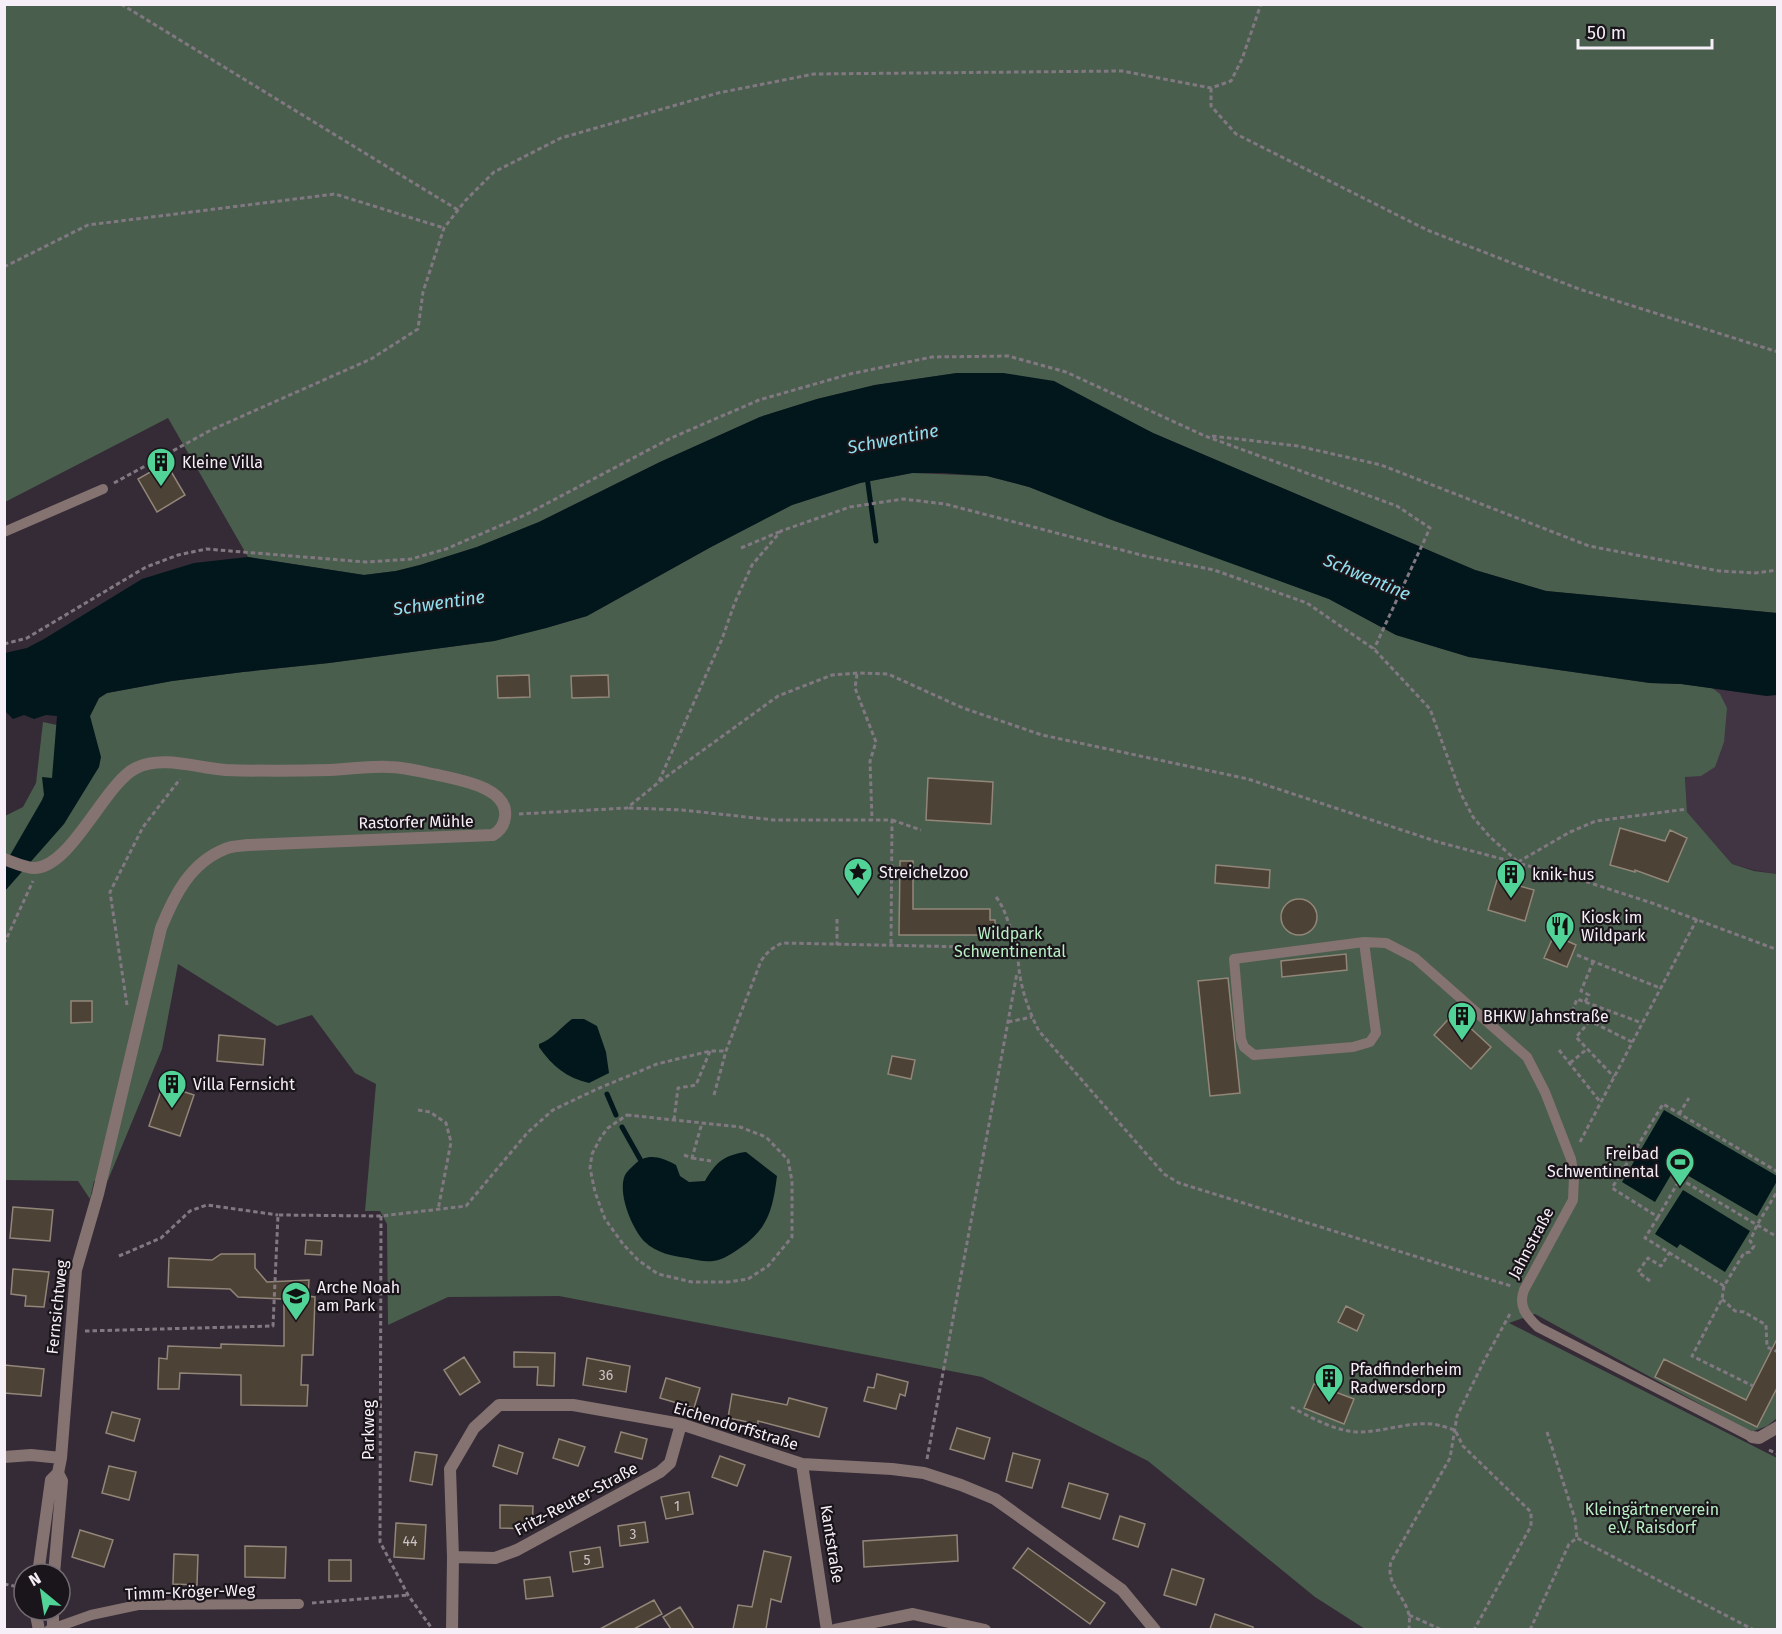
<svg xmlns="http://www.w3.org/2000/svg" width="1782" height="1634" viewBox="0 0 1782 1634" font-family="'Fira Sans',sans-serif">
<rect width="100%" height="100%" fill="#352b36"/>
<path fill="#423543" d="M1777 624V874L1754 870 1732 864 1687 812 1681 684 1766 696Z"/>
<path fill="#495e4d" d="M5 5H1777V613L1546 591 1475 570 1153 433 1122 418 1003 373H957L875 385 817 399 760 417 660 462 539 522 477 547 420 565 396 571 364 575 248 557 168 418 5 502Z
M912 473 987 476 1029 487 1329 599 1396 635 1423 643 1469 657 1650 683 1681 684 1712 688 1720 694 1727 708 1724 742 1715 767 1701 776 1685 777 1687 812 1732 864 1754 871 1777 874V1418L1767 1426 1751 1432 1535 1314 1509 1323 1777 1458V1629H1365L1315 1597 1148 1461 982 1377 559 1296 448 1297 388 1325 387 1224 380 1211H365L376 1084 355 1073 312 1015 277 1026 178 964 162 1049 108 1180 94 1181 90 1199 78 1181 5 1180V816L23 807 36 783 43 722 57 725 90 716 99 698 107 693 172 681 243 672 329 663 494 641 546 628 587 616 711 547 792 505 860 483Z"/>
<path fill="#02171b" d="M957 373H1003L1054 381 1153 433 1475 570 1546 591 1777 613V695L1767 696 1681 684 1650 683 1469 657 1396 635 1329 599 1109 519 1029 487 987 476 943 473H912L860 483 792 505 711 547 587 616 546 628 494 641 329 663 243 672 172 681 107 693 99 698 90 716 101 757 99 767 64 824 5 891V864L42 800 44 795 42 777 52 778 57 716 46 715 34 719 24 715 13 719 5 711V653L27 648 44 639 142 579 194 563 248 557 364 575 396 571 420 565 477 547 539 522 660 462 760 417 817 399 875 385Z
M572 1019H584L597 1026 606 1052 609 1073 589 1083C567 1078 552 1066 539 1047V1044C552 1040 561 1027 572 1019Z
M1664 1110 1777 1176V1181L1757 1216 1675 1168 1655 1202 1622 1182Z
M746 1152 777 1176C772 1216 766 1232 731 1254 715 1264 704 1262 687 1258 673 1256 656 1253 645 1242 632 1229 617 1193 625 1175 627 1171 631 1168 634 1165 647 1152 661 1157 676 1165L680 1176 689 1182 705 1181C716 1162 724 1155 746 1152Z
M1683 1190 1750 1231 1725 1272 1680 1244 1677 1248 1655 1234Z"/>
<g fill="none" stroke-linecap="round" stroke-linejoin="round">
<path stroke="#02171b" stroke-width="5" d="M867 477 876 541
M607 1094 616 1115
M622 1127 640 1159"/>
</g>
<path fill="#4d4236" stroke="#928679" stroke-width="1.5" d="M166 463 185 495 157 512 138 479Z
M529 675 530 697 498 698 497 676Z
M608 675 609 697 572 698 571 676Z
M928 778 993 782 991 824 926 820Z
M1620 828 1665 841 1670 830 1687 838 1668 882 1635 870V872L1610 865Z
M900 861H913V909H990V920H995V935H899Z
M1216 865 1270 870 1269 888 1215 883Z
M1497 880 1534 890 1525 921 1488 910Z
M1281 917a18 18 0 1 1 36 0a18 18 0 1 1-36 0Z
M1554 935 1576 945 1567 967 1544 958Z
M1346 954 1347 970 1282 977 1281 961Z
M1228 978 1240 1093 1210 1096 1198 981Z
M71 1001H92V1022L71 1023Z
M1454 1013 1491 1047 1471 1069 1434 1035Z
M219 1035 265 1039 263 1065 217 1061Z
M892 1056 915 1060 911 1079 888 1074Z
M163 1085 194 1095 180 1136 149 1126Z
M13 1207 53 1210 50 1241 10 1238Z
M306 1240 322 1241 321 1255 305 1254Z
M221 1254H255V1268L267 1282 309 1280 308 1296 315 1297 313 1355H302L301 1385H308L307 1406 241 1405V1375L180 1373 179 1389H158L159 1358 167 1359 168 1346 221 1348V1344L284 1346V1299L238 1297 230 1289 168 1287 169 1258 212 1260Z
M13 1269 49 1272 44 1307 25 1306 26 1296 11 1294Z
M1346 1306 1364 1315 1357 1331 1338 1322Z
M1778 1337V1386L1757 1427 1655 1377 1664 1359 1746 1400Z
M514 1352 555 1353 554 1386 537 1385 538 1367H514Z
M464 1357 480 1382 460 1395 444 1370Z
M587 1358 630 1366 626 1392 583 1385Z
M4 1365 44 1369 41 1396 4 1393Z
M877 1374 908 1382 905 1396 900 1394 896 1409 864 1401 868 1387 874 1388Z
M666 1378 700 1388 694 1408 660 1398Z
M1314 1384 1354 1399 1344 1424 1304 1408Z
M732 1394 787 1405 789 1398 827 1408 819 1437 758 1421V1424L728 1418Z
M112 1412 140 1419 134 1441 106 1433Z
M957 1428 990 1438 984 1459 950 1449Z
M621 1432 647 1439 642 1459 615 1452Z
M559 1439 585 1447 578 1466 553 1458Z
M499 1445 523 1453 517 1474 493 1466Z
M415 1452 437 1455 432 1485 410 1481Z
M1013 1453 1040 1460 1032 1488 1006 1481Z
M720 1456 745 1465 737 1486 712 1477Z
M109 1466 136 1472 129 1500 102 1493Z
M1069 1483 1108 1494 1100 1519 1062 1507Z
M689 1492 693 1514 666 1519 661 1497Z
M500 1505 533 1506 532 1529 500 1528Z
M1120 1516 1145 1524 1138 1547 1113 1539Z
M645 1522 648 1542 620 1546 618 1526Z
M396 1523 426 1525 424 1559 394 1557Z
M80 1530 113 1540 104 1567 72 1557Z
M957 1535 958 1561 864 1567 863 1541Z
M245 1546 286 1547 285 1578 245 1577Z
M600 1547 603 1567 573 1572 570 1552Z
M1028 1548 1105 1603 1090 1624 1013 1568Z
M764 1551 791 1557 781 1602 771 1599 766 1629H733L738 1605 752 1607Z
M174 1554 198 1555 197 1585 173 1584Z
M329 1560H351V1581H329Z
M1172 1569 1204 1579 1196 1605 1164 1595Z
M550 1577 553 1596 526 1599 524 1580Z
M654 1600 662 1614 634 1629H600Z
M680 1607 694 1629H671L663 1617Z
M1215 1614 1253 1627V1629H1210Z"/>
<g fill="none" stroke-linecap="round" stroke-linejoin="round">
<path stroke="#817882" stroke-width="3" stroke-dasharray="4.5 3" stroke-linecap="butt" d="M121 4 458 210
M1211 88V106L1236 134 1427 230 1579 289 1778 352
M4 267 88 225 335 194 444 228
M1212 436 1298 446 1381 465 1589 546 1719 571 1755 573 1778 570
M114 483 211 430 371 359 418 329 423 292 444 228 465 201 494 172 561 138 718 93 814 74 1122 71 1211 88 1231 81 1242 59 1261 4
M741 548 779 532
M4 644 27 638 146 567 178 555 206 549 366 562 411 559 446 549 525 515 671 438 759 400 850 374 932 357 1008 356 1066 372 1205 436 1397 506 1430 528 1374 649
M857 674 855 688 876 742 870 761 872 820
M659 781 722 639 735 602 752 565 781 531 850 507 903 499 945 504 1145 556 1214 570 1307 603 1374 649 1430 709 1461 794 1473 817 1490 837 1517 861
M629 808 682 810 774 820H892L891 945
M519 814 627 808 659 782 778 696 832 675 858 673 888 674 963 708 1042 735 1248 779 1438 842 1578 879 1652 903 1778 950
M892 820 921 830
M1518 862 1570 832 1596 821 1687 809
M996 897C1008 912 1009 931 1018 948
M837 919V945
M4 944 33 881
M1577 955 1660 988
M1585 1002 1589 995 1581 991 1593 962
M127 1005 110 892 143 827 180 779
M1590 1021 1576 1037 1614 1077
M1008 1022 1032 1017
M1632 1042 1572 1012 1577 999 1642 1023
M1559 1050 1601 1103
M1570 1063 1587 1049
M714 1095 726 1051 761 961C767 952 772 948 782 943L1018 948C1017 977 1026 1006 1039 1031L1164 1174 1179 1183 1511 1286
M418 1110 430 1112 446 1123 451 1142 438 1210
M1679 1114 1689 1098
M627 1115 740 1127 766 1137 788 1160 792 1181V1237L768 1266 748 1279 728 1282H692L658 1274 638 1260 623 1244 605 1219 595 1192 590 1168 592 1154 601 1137 608 1128Z
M674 1120 678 1088 696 1085 710 1051
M1580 1142 1697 919
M684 1155 692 1158 702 1123
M692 1158 711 1161
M381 1216 380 1542 408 1595 433 1630
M1658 1217 1645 1238 1724 1286 1744 1253 1750 1252 1754 1246 1750 1241 1757 1225 1778 1190
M1774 1235 1680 1179 1658 1217 1612 1188 1663 1104 1778 1172
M119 1256 161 1238 190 1211 207 1205 278 1215
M1650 1281 1638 1272 1648 1258 1661 1266 1670 1252
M1724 1286 1722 1299 1692 1356 1753 1386
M1722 1299 1735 1311 1744 1312 1766 1325 1767 1347 1778 1352
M85 1331 273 1326 278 1215 381 1216 466 1206 528 1132 553 1110 597 1089 657 1064 710 1051H726
M1291 1407C1312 1418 1338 1433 1362 1432 1385 1431 1409 1422 1432 1424 1440 1425 1448 1428 1455 1430L1463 1446 1531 1512V1526L1474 1630
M1547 1432 1575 1519 1577 1538
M1769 1450 1778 1454
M927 1459 1017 973
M4 1584 24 1588
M312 1603 408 1595
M1409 1615 1442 1630
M1409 1630C1409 1625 1410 1619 1409 1615 1405 1596 1385 1583 1391 1562L1450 1458 1457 1416 1484 1361 1511 1312
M1530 1630 1569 1544 1577 1538 1754 1630"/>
<path stroke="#857371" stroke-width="10" d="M4 532 103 489
M1364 942 1376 1033 1370 1042 1353 1047 1254 1055 1244 1047 1241 1039 1234 959 1364 942 1386 943 1415 958 1527 1057 1545 1092 1571 1159 1574 1177 1573 1200 1524 1290C1518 1306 1526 1316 1538 1327L1752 1437
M49 1630 91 1615 138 1605 299 1604"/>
<path stroke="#857371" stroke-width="12" d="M4 859C13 862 25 868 35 868 72 866 105 783 136 768 163 755 197 768 226 770 260 771 296 771 330 770 350 769 369 766 389 767 405 767 422 772 438 775 459 780 509 787 505 817 504 826 500 831 493 835L248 845C240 846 231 846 225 849 190 863 174 896 161 928L98 1194 76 1270 61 1458 58 1473 51 1480 38 1574
M1752 1437 1759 1438 1778 1427
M4 1457 31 1455 61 1458
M802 1464 827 1630
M453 1557 495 1558 517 1550 660 1472 670 1463 681 1424
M54 1574 62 1481 58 1473
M35 1610 39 1630
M53 1630V1610
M452 1630 453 1557 450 1469 474 1428 499 1405H573L681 1424 802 1464 892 1469 924 1473 961 1485 995 1499 1122 1590 1155 1630
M835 1630 913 1614 985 1630"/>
</g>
<defs>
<g id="building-pin" transform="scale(1.5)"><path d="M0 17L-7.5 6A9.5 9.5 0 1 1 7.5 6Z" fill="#51d398" stroke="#1a151a"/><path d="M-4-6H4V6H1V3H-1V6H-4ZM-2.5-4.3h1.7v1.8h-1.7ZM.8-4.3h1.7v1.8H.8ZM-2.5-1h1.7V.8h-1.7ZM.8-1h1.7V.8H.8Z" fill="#111"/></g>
<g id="sight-pin" transform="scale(1.5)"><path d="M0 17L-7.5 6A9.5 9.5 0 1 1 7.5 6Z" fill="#51d398" stroke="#1a151a"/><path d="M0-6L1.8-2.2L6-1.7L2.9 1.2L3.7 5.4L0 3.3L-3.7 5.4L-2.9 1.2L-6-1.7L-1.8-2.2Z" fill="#111"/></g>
<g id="restaurant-pin" transform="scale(1.5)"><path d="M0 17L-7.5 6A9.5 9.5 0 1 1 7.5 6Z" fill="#51d398" stroke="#1a151a"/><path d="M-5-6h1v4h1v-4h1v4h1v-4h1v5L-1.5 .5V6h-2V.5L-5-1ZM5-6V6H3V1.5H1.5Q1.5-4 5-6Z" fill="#111"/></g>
<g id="stadium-pin" transform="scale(1.5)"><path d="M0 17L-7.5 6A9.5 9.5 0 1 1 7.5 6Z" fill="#51d398" stroke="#1a151a"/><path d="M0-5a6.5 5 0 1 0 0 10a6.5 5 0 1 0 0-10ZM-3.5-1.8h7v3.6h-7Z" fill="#111"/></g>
<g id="school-pin" transform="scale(1.5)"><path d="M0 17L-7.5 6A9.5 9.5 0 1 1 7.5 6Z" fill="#51d398" stroke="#1a151a"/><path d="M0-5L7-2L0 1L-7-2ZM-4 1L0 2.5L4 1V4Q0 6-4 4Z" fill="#111"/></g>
</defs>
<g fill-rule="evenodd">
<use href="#building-pin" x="161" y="462"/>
<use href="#sight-pin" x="858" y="872"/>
<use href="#building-pin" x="1511" y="874"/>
<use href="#restaurant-pin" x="1560" y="926"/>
<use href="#building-pin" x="1462" y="1016"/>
<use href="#building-pin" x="172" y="1084"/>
<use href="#stadium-pin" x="1680" y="1162"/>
<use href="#school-pin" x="296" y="1296"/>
<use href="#building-pin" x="1329" y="1378"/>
</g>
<g text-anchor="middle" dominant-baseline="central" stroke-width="4.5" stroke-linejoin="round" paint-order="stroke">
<g font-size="14" fill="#ccc4c7">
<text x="606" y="1375">36</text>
<text x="677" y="1506">1</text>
<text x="633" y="1534">3</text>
<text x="410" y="1541">44</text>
<text x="587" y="1560">5</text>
</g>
<g font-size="16" fill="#f6eff7" stroke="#1a151a" text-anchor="start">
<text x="182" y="462">Kleine Villa</text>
<text x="879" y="872">Streichelzoo</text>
<text x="1532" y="874">knik-hus</text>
<text x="1581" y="917">Kiosk im<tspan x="1581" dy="18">Wildpark</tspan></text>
<text x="1483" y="1016">BHKW Jahnstraße</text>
<text x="193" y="1084">Villa Fernsicht</text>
<text x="1659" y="1153" text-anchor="end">Freibad<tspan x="1659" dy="18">Schwentinental</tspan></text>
<text x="317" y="1287">Arche Noah<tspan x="317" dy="18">am Park</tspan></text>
<text x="1350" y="1369">Pfadfinderheim<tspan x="1350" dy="18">Radwersdorp</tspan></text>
</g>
<g font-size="16" fill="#f6eff7" stroke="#1a151a">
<text transform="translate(416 822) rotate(-1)">Rastorfer Mühle</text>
<text transform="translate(1531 1243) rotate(-62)">Jahnstraße</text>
<text transform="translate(57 1307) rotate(-84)">Fernsichtweg</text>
<text transform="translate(736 1426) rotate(17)">Eichendorffstraße</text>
<text transform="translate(368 1430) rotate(-90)">Parkweg</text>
<text transform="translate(576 1499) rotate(-28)">Fritz-Reuter-Straße</text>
<text transform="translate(832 1544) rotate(81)">Kantstraße</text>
<text transform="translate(190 1592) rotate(-2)">Timm-Kröger-Weg</text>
</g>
<g font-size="16" fill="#b9efc4" stroke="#1a151a">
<text x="1010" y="933">Wildpark<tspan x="1010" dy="18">Schwentinental</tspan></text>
<text x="1652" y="1509">Kleingärtnerverein<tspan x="1652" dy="18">e.V. Raisdorf</tspan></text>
</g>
<g font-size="18" font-style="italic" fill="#91e0ef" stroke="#1a151a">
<text transform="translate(893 439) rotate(-11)">Schwentine</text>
<text transform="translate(1367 577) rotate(23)">Schwentine</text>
<text transform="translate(439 603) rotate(-8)">Schwentine</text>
</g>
</g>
<rect width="1782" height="1634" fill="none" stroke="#f6eff7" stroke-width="12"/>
<g transform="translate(42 1592) rotate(330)"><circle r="28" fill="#1a151a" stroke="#726c72" stroke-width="1.5"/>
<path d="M0-4.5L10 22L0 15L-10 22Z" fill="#51d398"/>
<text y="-9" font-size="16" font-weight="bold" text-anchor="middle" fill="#f6eff7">N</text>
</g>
<path d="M1578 39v9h134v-9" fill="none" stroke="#f6eff7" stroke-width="3"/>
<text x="1587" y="39" font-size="18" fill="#f6eff7" stroke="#1a151a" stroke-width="4.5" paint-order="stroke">50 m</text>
</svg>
